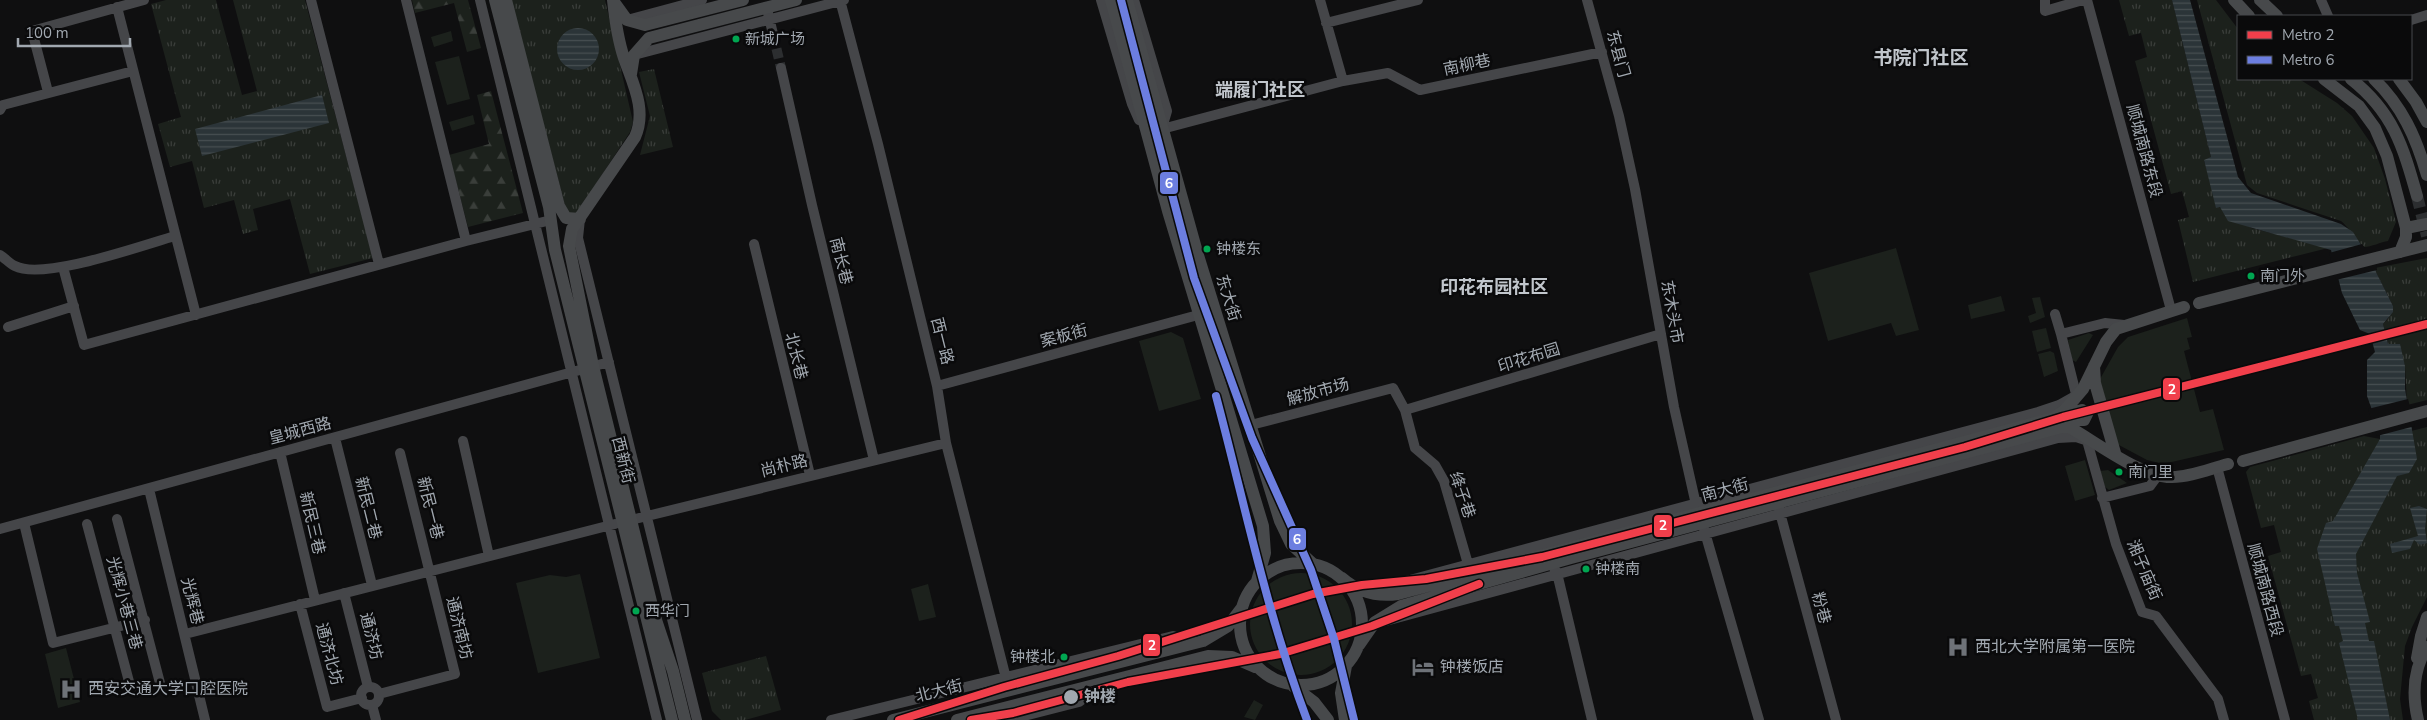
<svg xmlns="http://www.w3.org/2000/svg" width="2427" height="720" viewBox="0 0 2427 720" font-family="'Nunito Sans','Noto Sans SC',sans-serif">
<defs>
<pattern id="forest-firs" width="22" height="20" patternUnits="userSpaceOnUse" patternTransform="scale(1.25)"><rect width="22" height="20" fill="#1c211c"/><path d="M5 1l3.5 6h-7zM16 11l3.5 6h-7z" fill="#3a3e3a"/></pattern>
<pattern id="park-tufts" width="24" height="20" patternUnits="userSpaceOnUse" patternTransform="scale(1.25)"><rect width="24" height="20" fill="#1c211c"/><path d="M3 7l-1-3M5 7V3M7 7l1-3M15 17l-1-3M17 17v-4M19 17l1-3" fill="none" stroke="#3a3e3a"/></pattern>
<pattern id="water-rules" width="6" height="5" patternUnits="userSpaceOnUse" patternTransform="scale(1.25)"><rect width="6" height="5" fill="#2b3438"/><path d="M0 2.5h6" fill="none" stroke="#474f52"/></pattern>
</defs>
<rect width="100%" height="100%" fill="#0f0f10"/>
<path fill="#1c211c" d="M451 31 453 41 434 47 431 37Z
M459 56 470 99 447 105 435 62Z
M473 115 475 124 452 131 449 122Z
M1896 248 1919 330 1896 336 1891 323 1828 341 1809 273Z
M2001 296 2005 311 1971 319 1968 305Z
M2040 297 2045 317 2030 323 2028 316 2036 313 2032 298Z
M2187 318 2192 337 2187 338 2190 349 2184 351 2200 412 2213 409 2224 450 2163 464 2147 460 2117 444 2100 379 2118 347 2128 337Z
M2046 328 2051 348 2037 352 2032 331Z
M1171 332 1183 338 1201 399 1159 411 1139 341Z
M2089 333 2093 335 2076 362 2072 360 2068 340Z
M2050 351 2054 353 2058 371 2044 377 2038 354Z
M2085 460 2095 495 2075 501 2065 466Z
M2108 470 2127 483 2109 490 2105 487 2100 471Z
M1250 624a51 51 0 1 1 102 0a51 51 0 1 1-102 0Z
M580 574 600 658 538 673 516 583 550 575 566 577Z
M928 584 936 617 919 621 911 589Z
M66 648 80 702 58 708 45 654Z
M1254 700 1263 705 1255 720 1244 717Z"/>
<path fill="url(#forest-firs)" d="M412 0H468L481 48 467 52 454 3 415 13Z
M491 91 523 213 468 227 449 155 489 144 477 95Z"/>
<path fill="url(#park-tufts)" d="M166 0H216L242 95 257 91 233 0H305L373 258 310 274 290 199 253 209 258 230 243 234 234 200 204 208 192 161 170 167 158 124 181 117 151 4Z
M511 0H605L633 122 630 132 575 216 568 217Z
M2119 0H2172L2211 157 2204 161 2219 207 2251 228 2328 248 2193 282 2178 220 2189 217 2182 191 2171 194 2135 61 2147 57 2141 33 2129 36Z
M2197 0H2216L2238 29V79H2299L2337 103 2352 116 2374 148 2385 179 2396 222 2388 241C2381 242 2371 247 2364 247 2362 247 2347 225 2341 221L2257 193 2247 185Z
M654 69 673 147 640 155 650 116 639 72Z
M2427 258V400L2407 405 2405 366 2399 344H2388L2383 324 2388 319 2393 306 2376 272 2375 268Z
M2427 427V597L2412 627 2405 646 2400 699 2403 720H2314L2309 701 2318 698 2311 674 2301 676 2268 556 2281 552 2274 525 2261 528 2246 472 2250 467 2364 436 2380 439Z
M766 656 781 710 745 720H721L712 711 702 673Z"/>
<path fill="url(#water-rules)" d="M2172 0H2190L2238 177 2251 193 2341 224 2353 232 2375 267 2376 272 2393 306V312L2383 324 2388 344H2400L2405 366V389L2417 459 2409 473 2397 476 2356 554 2357 573 2370 622 2365 623 2369 641H2374L2390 720H2358L2339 643 2343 641 2339 626H2335L2317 549 2326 523 2333 521 2380 439V432L2367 396V360L2375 352 2370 334 2360 330 2342 293 2331 250 2228 221 2220 207 2216 208 2204 160 2211 157Z
M557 49a21 21 0 1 1 42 0a21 21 0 1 1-42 0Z
M322 95 329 123 202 156 195 129Z
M2419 506 2427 509 2425 529 2427 543 2420 545 2414 540 2410 549 2392 553 2390 544 2418 536 2410 508Z"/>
<path fill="#0f0f10" d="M2362 244 2376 263 2377 270 2336 280 2329 253Z
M2408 399 2415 426 2377 436 2368 409Z"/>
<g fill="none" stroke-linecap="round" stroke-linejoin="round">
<path stroke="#2c2e30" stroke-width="10" stroke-dasharray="10 5" stroke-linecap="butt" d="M773 34 781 68"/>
<path stroke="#2c2e30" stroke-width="12" stroke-dasharray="12 6" stroke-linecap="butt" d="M2417 196 2427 236"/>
<path stroke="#454649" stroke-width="10" d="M311 0 379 264
M406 0 466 241
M480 0 657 720
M840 0 878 144 937 386 946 443 1009 690
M1101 0 1132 104 1139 120
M1134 0 1167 111 1162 128
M1320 0 1343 81
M1587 0 1619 116 1635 189 1674 407 1697 509
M2045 0V11L2083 0
M2087 0 2171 310
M2321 0 2328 16
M117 7 196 315
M768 13 773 34
M627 20 702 0
M2411 20 2427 15
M1326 23 1418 0
M634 55 844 0
M781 68 812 205 874 460
M48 92 32 31 144 0
M0 110 3 105 133 71
M1162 129 1343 81 1388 73 1420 90 1602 52
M580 219 578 238 697 720
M754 244 810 475
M0 255C5 258 10 264 15 266 43 281 143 245 175 236
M63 267 84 345 466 241 551 220
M2055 314 2061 334
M8 327 74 306
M937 386 1198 315
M2075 400 2076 394 2061 334 2105 323 2124 325
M1405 410 1661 334
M1251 425 1393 388 1405 410 1415 448 1435 465 1444 481 1468 564
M2086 437 2116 544 2142 612 2156 616 2218 699 2224 720
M335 438 372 585
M463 441 489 556
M280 452 315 600
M2217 467 2285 720
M149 489 205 720
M2102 498 2150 486 2158 475
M1779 509 1836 720
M117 519 160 683
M631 520 946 443
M24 523 53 643 145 620
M87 524 131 689
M0 529 609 362
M1704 529 1759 720
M1554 568 1557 573 1592 720
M1361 588 1395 584 2038 412 2059 405 2075 396
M344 593 368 687
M300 604 327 707 362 698
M1382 622 2058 438 2076 437 2085 440
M185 634 615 524
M361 696a9 9 0 1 1 18 0a9 9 0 1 1-18 0Z
M379 694 455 674 400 453
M1346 702 1352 720
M372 705 376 720
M831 720 1173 636 1196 643
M1008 720 1079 702 1103 684"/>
<path stroke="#47494b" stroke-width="12" d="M495 0 549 207 555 250 672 720
M506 0 559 206 566 218 580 219
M613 0C615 19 618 40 624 58 633 84 647 110 635 137L572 229 569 246 593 366 631 520 654 614 673 671 685 720
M1111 0 1168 211 1263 526 1265 553 1257 581
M1127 0 1197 252 1280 521 1291 544 1313 564
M2234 0 2249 16
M2260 0 2277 16
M614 2 627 20 645 25 743 0
M631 74 634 55 649 38 796 0
M2324 79 2359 106 2375 128 2387 156 2406 228V237L2400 252
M2351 79C2393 112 2403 146 2417 196
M2374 79C2402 106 2416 137 2427 175
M2399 79 2416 102 2427 122
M2406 228 2427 224
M2199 303 2427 245
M2094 366 2095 383 2115 453
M2059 425 2072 420H2084L2087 414 2082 410 2060 416
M2243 461 2427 411
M1240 624a61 61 0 1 1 122 0a61 61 0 1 1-122 0Z
M1342 578C1358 592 1376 597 1398 594L2053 418 2064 411 2083 389 2106 342 2116 329 2184 307
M1359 645 1375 622 1401 606 1571 558 2062 427H2069C2096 442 2142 478 2172 477 2190 477 2209 469 2228 464
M2417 658 2421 636 2427 617
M1293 686 1314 702 1328 720
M893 720 1203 641 1228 626 1241 609
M957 720 1208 656 1232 657 1255 667
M1345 720 1341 693 1346 666
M2418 720C2412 695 2413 670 2427 647"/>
<g stroke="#0a0a0b" stroke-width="11">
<path id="metro-1" d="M899 720 1004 687 1118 656 1313 594 1362 585 1426 579 1542 557 1965 447 2063 417 2427 324
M971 720 1013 713 1128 682 1280 654 1372 626 1479 584"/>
</g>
<g stroke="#0a0a0b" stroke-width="11">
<path id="metro-2" d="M1121 0 1194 278 1252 438 1311 570 1334 639 1354 720
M1216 396C1245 505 1267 615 1307 720"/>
</g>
<use href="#metro-1" stroke="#f13f4b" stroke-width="8"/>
<use href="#metro-2" stroke="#6c7ee0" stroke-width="8"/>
</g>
<defs>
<g id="hospital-bare" transform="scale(1.725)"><path d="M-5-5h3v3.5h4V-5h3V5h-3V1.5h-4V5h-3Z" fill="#6e7278" stroke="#0a0a0b" stroke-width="2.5" paint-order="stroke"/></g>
<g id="hotel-bare" transform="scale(1.725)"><path d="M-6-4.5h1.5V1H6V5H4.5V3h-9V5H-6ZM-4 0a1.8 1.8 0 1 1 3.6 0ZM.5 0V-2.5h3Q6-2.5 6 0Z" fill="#6e7278" stroke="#0a0a0b" stroke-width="2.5" paint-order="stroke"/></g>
</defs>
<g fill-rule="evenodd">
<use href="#hospital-bare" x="1958" y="647"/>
<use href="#hotel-bare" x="1423" y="667"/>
<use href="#hospital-bare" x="71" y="689"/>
</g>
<g fill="#00a651" stroke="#0a0a0b" stroke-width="2">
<circle cx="736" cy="39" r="4.5"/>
<circle cx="1207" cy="249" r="4.5"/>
<circle cx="2251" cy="276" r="4.5"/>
<circle cx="2119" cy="472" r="4.5"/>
<circle cx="1586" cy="569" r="4.5"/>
<circle cx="636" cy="611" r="4.5"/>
<circle cx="1064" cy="657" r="4.5"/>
</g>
<circle fill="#a1a8b0" stroke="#0a0a0b" stroke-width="2" cx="1071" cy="697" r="8"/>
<g text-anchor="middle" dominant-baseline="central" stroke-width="5" stroke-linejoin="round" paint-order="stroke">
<g font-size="15" fill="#a1a8b0" stroke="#0a0a0b" text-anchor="start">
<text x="745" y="39">新城广场</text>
<text x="1216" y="249">钟楼东</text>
<text x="2260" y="276">南门外</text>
<text x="2128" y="472">南门里</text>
<text x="1595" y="569">钟楼南</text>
<text x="645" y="611">西华门</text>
<text x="1055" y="657" text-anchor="end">钟楼北</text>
</g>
<g font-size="16" fill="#a1a8b0" stroke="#0a0a0b">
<text transform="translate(1618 54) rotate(75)">东县门</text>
<text transform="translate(1467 65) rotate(-12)">南柳巷</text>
<text transform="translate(2144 151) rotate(75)">顺城南路东段</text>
<text transform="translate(841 261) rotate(76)">南长巷</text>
<text transform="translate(1228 298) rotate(73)">东大街</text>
<text transform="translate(1672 312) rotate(80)">东木头市</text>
<text transform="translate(1064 336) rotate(-15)">案板街</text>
<text transform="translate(942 341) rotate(76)">西一路</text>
<text transform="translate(796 356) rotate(76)">北长巷</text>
<text transform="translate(1529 358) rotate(-17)">印花布园</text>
<text transform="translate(1318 392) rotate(-15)">解放市场</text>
<text transform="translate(300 431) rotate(-15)">皇城西路</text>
<text transform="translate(623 460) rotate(76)">西新街</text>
<text transform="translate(784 466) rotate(-14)">尚朴路</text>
<text transform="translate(1725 490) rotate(-15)">南大街</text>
<text transform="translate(1462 495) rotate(71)">绛子巷</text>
<text transform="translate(368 508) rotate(76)">新民二巷</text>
<text transform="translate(430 508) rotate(76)">新民一巷</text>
<text transform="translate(312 523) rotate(77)">新民三巷</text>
<text transform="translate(2144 570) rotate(67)">湘子庙街</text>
<text transform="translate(2265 590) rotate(75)">顺城南路西段</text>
<text transform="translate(192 601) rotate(76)">光辉巷</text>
<text transform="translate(124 603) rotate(75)">光辉小巷三巷</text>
<text transform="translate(1821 608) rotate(75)">粉巷</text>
<text transform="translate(459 628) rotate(76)">通济南坊</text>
<text transform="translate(371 636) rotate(76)">通济坊</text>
<text transform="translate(329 654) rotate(75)">通济北坊</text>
<text transform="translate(939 691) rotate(-14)">北大街</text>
</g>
<g font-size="16" fill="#a1a8b0" stroke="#0a0a0b" text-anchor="start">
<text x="1975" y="647">西北大学附属第一医院</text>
<text x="1440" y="667">钟楼饭店</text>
<text x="88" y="689">西安交通大学口腔医院</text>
</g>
<g font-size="16" font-weight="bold" fill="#a1a8b0" stroke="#0a0a0b" text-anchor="start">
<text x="1084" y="697">钟楼</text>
</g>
<g font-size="18" font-weight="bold" fill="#c1c6cc" stroke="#0a0a0b">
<text x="1260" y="90">端履门社区</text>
<text x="1494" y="287">印花布园社区</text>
</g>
<g font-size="19" font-weight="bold" fill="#c1c6cc" stroke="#0a0a0b">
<text x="1921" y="58">书院门社区</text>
</g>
</g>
<g stroke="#0a0a0b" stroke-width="2">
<rect x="1159" y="171" width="20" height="24" rx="5" fill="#6c7ee0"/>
<rect x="2162" y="377" width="19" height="24" rx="5" fill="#f13f4b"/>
<rect x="1653" y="514" width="20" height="24" rx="5" fill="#f13f4b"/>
<rect x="1288" y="527" width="19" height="24" rx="5" fill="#6c7ee0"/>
<rect x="1142" y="633" width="19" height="24" rx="5" fill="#f13f4b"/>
</g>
<g font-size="14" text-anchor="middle" font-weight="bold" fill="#fff">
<text x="1169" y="188">6</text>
<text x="2172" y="394">2</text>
<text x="1663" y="530">2</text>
<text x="1297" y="544">6</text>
<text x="1152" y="650">2</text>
</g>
<rect x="2237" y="15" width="175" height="65" fill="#0a0a0b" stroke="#46494d"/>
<rect x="2247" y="31" width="25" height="8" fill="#f13f4b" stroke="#46494d"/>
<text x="2282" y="40" font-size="15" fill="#a1a8b0">Metro 2</text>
<rect x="2247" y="56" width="25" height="8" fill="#6c7ee0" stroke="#46494d"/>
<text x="2282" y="65" font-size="15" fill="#a1a8b0">Metro 6</text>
<path d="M18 38v8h112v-8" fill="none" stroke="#a1a8b0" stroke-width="2.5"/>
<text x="25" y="38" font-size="15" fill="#a1a8b0" stroke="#0a0a0b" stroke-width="4" paint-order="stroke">100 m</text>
</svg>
